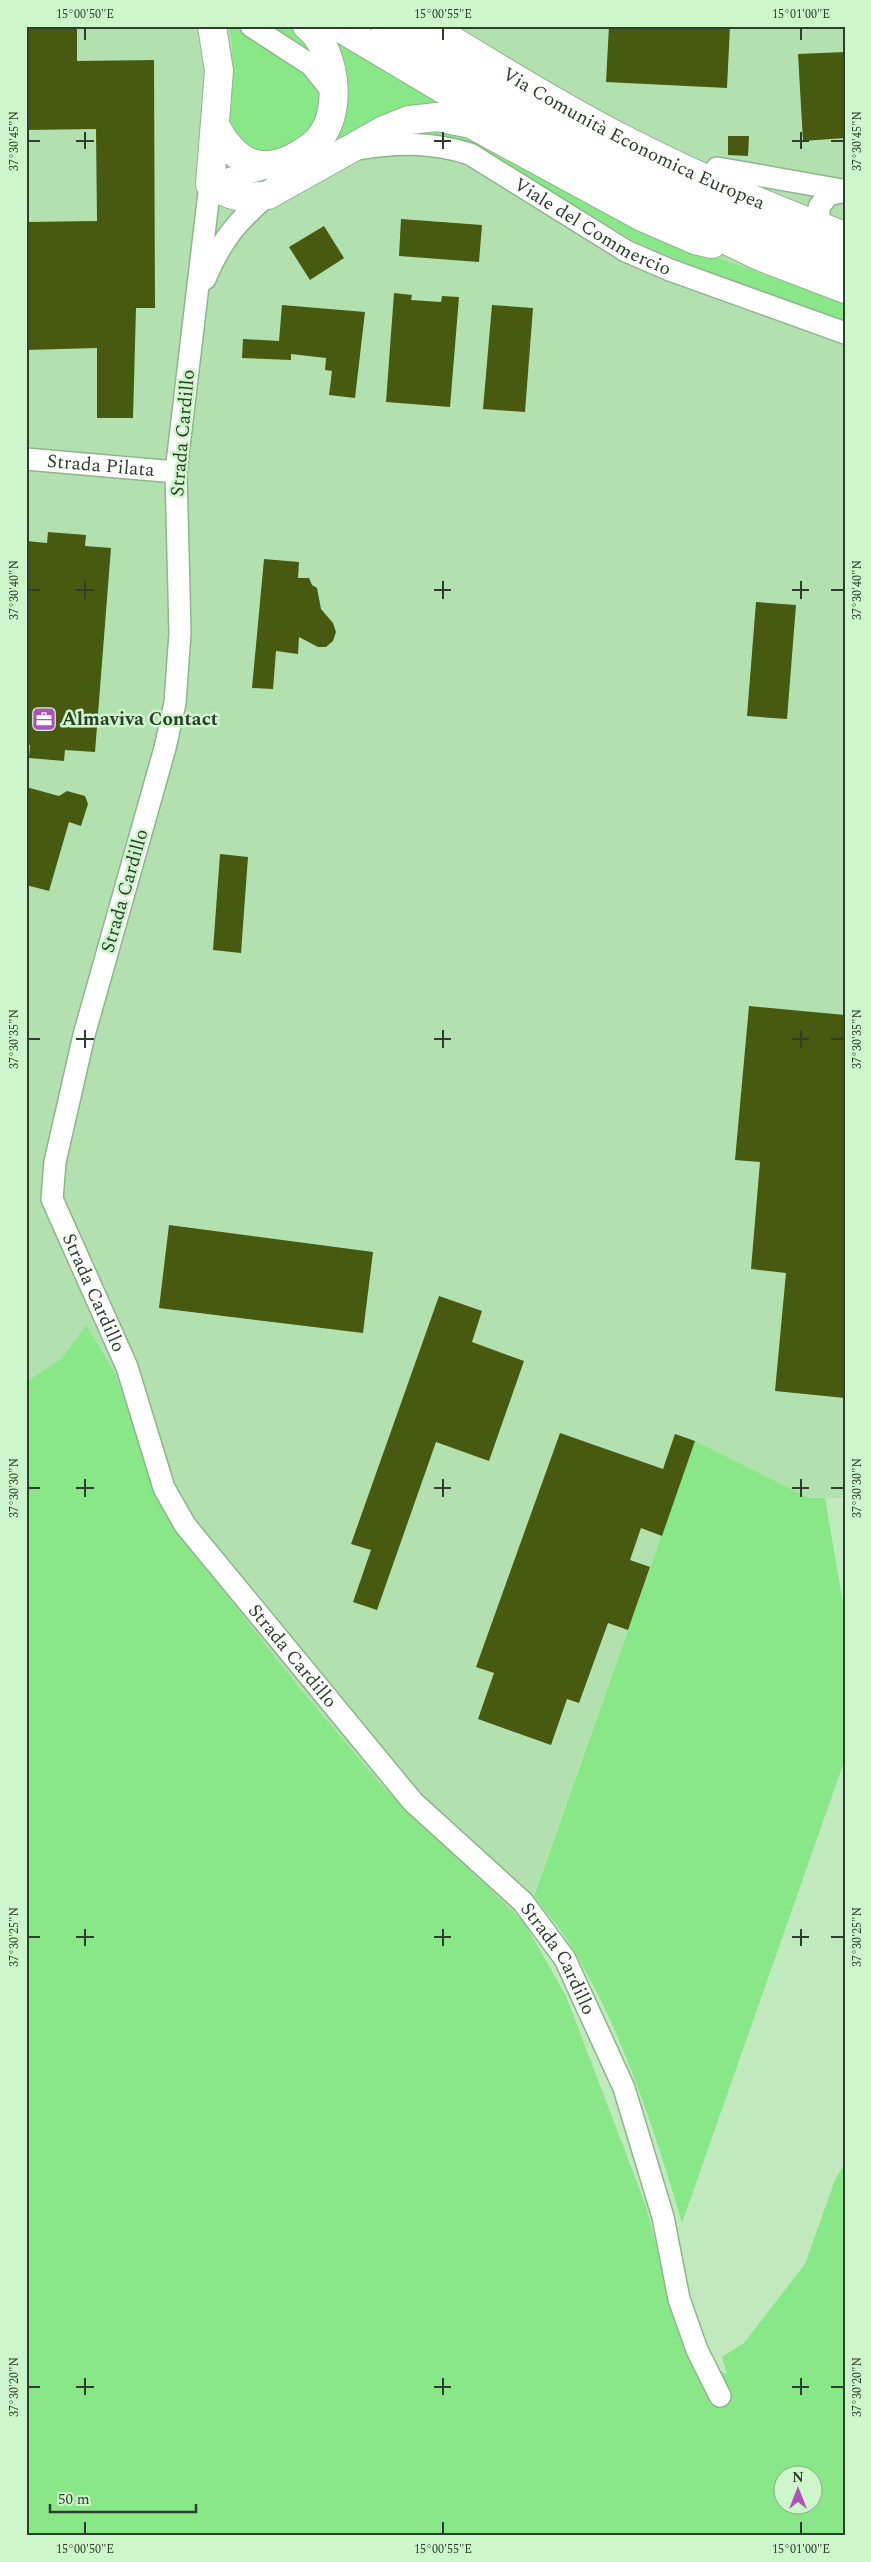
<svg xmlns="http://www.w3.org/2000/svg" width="871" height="2562" viewBox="0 0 871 2562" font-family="Spectral,serif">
<rect width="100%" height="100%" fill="#c0e9bd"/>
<path fill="#b2e1af" d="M26 26H845V1498H809L695 1441 524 1922 383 1787 292 1679 177 1531 85 1326 61 1359 26 1382Z"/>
<path fill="#88e786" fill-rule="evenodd" d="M229 26C251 26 323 80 323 104 322 120 311 132 302 144L253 155 229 126 232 43Z
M270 26H295L320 61Z
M338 42 438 103 420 106 273 182 255 183 271 180 325 147Z
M444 126 712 256 845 303V325L703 271 635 241 511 169 433 135 428 129Z
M86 1325 116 1375 158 1493 177 1531 292 1679 383 1787 524 1922 566 1996 646 2206 685 2354 727 2374 722 2357 744 2343 805 2264 835 2180 845 2163V2536H26V1382L61 1359ZM784 2474H814V2504H784Z
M695 1441 809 1498H825L845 1615V1759L682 2223C656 2134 622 2030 574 1951 563 1931 547 1914 534 1896Z"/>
<path fill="#475a0f" d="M26 26H77V61L154 60 155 308H136L133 418H97V348L26 350V222L97 221 96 129 26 130Z
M609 26H730L727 88 606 82Z
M845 52V138L803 141 798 54Z
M728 136H749L748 156 728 155Z
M401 219 482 225 479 262 399 256Z
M324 226 344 258 310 280 289 247Z
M394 293 412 295 411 300 441 302 442 296 459 297 450 407 386 402Z
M282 305 365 312 355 398 329 395 332 371 325 370 326 358 291 354V360L242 358 243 339 279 341Z
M492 305 533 308 525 412 483 409Z
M48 532 86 535 85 546 111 548 95 752 65 750 64 761 29 758 30 745H26V541L47 543Z
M264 559 299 562 298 578H309L312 585 317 588 321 609 333 623 336 632 333 641 326 647H318L299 637 298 654 276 651 273 689 252 688Z
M756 602 796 605 787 719 747 716Z
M26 787 59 796 67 791 85 796 88 804 81 826 69 822 49 891 26 885Z
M220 854 248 857 241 953 213 950Z
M749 1006 845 1015V1398L775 1391 786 1273 751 1269 760 1162 735 1160Z
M169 1225 373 1252 363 1333 159 1308Z
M439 1296 482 1311 472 1342 524 1361 489 1461 436 1442 377 1610 353 1602 371 1550 351 1544Z
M560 1433 663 1469 675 1434 695 1441 662 1536 641 1528 630 1560 650 1567 628 1630 608 1623 579 1703 567 1699 551 1745 478 1719 494 1673 476 1667Z"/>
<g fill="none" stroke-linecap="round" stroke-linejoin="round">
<g stroke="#8db58b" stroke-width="24">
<g id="street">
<path d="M251 26 311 65 333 92"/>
<path id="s1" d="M358 149C397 142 432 142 470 154L626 251 670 270 845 333"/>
<path id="s2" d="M273 166 210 184 176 472 180 633 175 703 165 748 84 1035 55 1162 52 1199 127 1367 164 1488 185 1525 413 1802 523 1902 565 1959 624 2088 663 2217 679 2299 697 2350 720 2396"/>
<path d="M713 182 717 168 842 190"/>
<path d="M819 227V207L828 195 845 191"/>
<path d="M205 279C221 241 236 222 268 195"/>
<path id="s3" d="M26 459 176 472"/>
</g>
</g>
<g stroke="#8db58b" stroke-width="30">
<g id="secondary">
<path d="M212 26 219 71 210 184C233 198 241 199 268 195L384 130 409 120 437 117 471 124 642 217 695 240 712 244"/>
<path id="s4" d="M429 26C492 65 554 103 619 137 692 175 768 207 845 236"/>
<path d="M215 125C234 162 260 177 298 155 308 149 318 143 324 132 342 103 334 47 307 26"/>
</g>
</g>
<g stroke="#8db58b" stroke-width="30">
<path id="primary" d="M337 26 525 138 633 195 759 256 845 289
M385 26C532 117 682 204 845 264"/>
</g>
<use href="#street" stroke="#fff" stroke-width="21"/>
<use href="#secondary" stroke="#fff" stroke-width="28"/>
<use href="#primary" stroke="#fff" stroke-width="28"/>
</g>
<path fill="none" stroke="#2e3e2d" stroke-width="2" d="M85 28V40M443 28V40M801 28V40M85 132V149M443 132V149M801 132V149M28 141H40M76 141H94M434 141H451M792 141H809M831 141H844M85 581V599M443 581V599M801 581V599M28 590H40M76 590H94M434 590H451M792 590H809M831 590H844M85 1030V1048M443 1030V1048M801 1030V1048M28 1039H40M76 1039H94M434 1039H451M792 1039H809M831 1039H844M85 1479V1497M443 1479V1497M801 1479V1497M28 1488H40M76 1488H94M434 1488H451M792 1488H809M831 1488H844M85 1929V1946M443 1929V1946M801 1929V1946M28 1937H40M76 1937H94M434 1937H451M792 1937H809M831 1937H844M85 2378V2395M443 2378V2395M801 2378V2395M28 2387H40M76 2387H94M434 2387H451M792 2387H809M831 2387H844M85 2522V2534M443 2522V2534M801 2522V2534"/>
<defs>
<g id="office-square" transform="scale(1.25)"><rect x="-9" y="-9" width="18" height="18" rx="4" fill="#af51ba" stroke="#cdf6ca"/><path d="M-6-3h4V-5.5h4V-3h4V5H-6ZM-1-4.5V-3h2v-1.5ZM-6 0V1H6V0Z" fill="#fff"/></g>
</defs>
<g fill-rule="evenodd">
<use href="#office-square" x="44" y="719"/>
</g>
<g text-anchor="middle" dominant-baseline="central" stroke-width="5" stroke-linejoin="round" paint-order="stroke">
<g font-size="19" fill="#2e3e2d" stroke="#cdf6ca">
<text stroke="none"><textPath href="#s4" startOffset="234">Via Comunità Economica Europea</textPath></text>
<text stroke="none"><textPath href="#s1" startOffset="256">Viale del Commercio</textPath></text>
<text transform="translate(183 433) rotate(-85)">Strada Cardillo</text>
<text stroke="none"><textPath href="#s3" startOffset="75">Strada Pilata</textPath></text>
<text transform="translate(125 891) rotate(-74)">Strada Cardillo</text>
<text stroke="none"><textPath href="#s2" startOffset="1201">Strada Cardillo</textPath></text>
<text stroke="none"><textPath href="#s2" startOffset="1621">Strada Cardillo</textPath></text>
<text stroke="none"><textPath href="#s2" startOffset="2026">Strada Cardillo</textPath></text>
</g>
<g font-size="19" font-weight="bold" fill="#2e3e2d" stroke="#cdf6ca" text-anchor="start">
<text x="62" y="719">Almaviva Contact</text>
</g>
</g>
<rect width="871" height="2562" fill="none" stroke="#cdf6ca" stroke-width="55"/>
<g transform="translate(798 2490)"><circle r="24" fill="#cdf6ca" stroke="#8dac8b"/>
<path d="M0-4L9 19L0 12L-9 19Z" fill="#af51ba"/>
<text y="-8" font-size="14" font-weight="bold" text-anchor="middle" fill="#2e3e2d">N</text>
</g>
<path d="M50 2504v8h146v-8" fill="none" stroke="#2e3e2d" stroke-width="2.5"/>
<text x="58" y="2504" font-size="15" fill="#2e3e2d" stroke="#cdf6ca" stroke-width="4" paint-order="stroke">50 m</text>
<rect x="28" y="28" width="816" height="2506" fill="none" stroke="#2e3e2d" stroke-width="2"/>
<g font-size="12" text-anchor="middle" fill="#2e3e2d">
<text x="85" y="18">15°00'50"E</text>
<text x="443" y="18">15°00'55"E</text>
<text x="801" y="18">15°01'00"E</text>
<text transform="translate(14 141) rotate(-90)" y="4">37°30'45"N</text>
<text transform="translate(857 141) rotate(-90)" y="4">37°30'45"N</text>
<text transform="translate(14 590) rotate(-90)" y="4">37°30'40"N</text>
<text transform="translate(857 590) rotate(-90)" y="4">37°30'40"N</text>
<text transform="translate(14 1039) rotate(-90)" y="4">37°30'35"N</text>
<text transform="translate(857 1039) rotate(-90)" y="4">37°30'35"N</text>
<text transform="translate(14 1488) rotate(-90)" y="4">37°30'30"N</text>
<text transform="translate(857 1488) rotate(-90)" y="4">37°30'30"N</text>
<text transform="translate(14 1937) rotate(-90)" y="4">37°30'25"N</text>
<text transform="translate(857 1937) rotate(-90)" y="4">37°30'25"N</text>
<text transform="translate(14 2387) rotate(-90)" y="4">37°30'20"N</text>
<text transform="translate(857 2387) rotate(-90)" y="4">37°30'20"N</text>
<text x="85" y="2553">15°00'50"E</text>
<text x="443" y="2553">15°00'55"E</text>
<text x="801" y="2553">15°01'00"E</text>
</g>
</svg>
